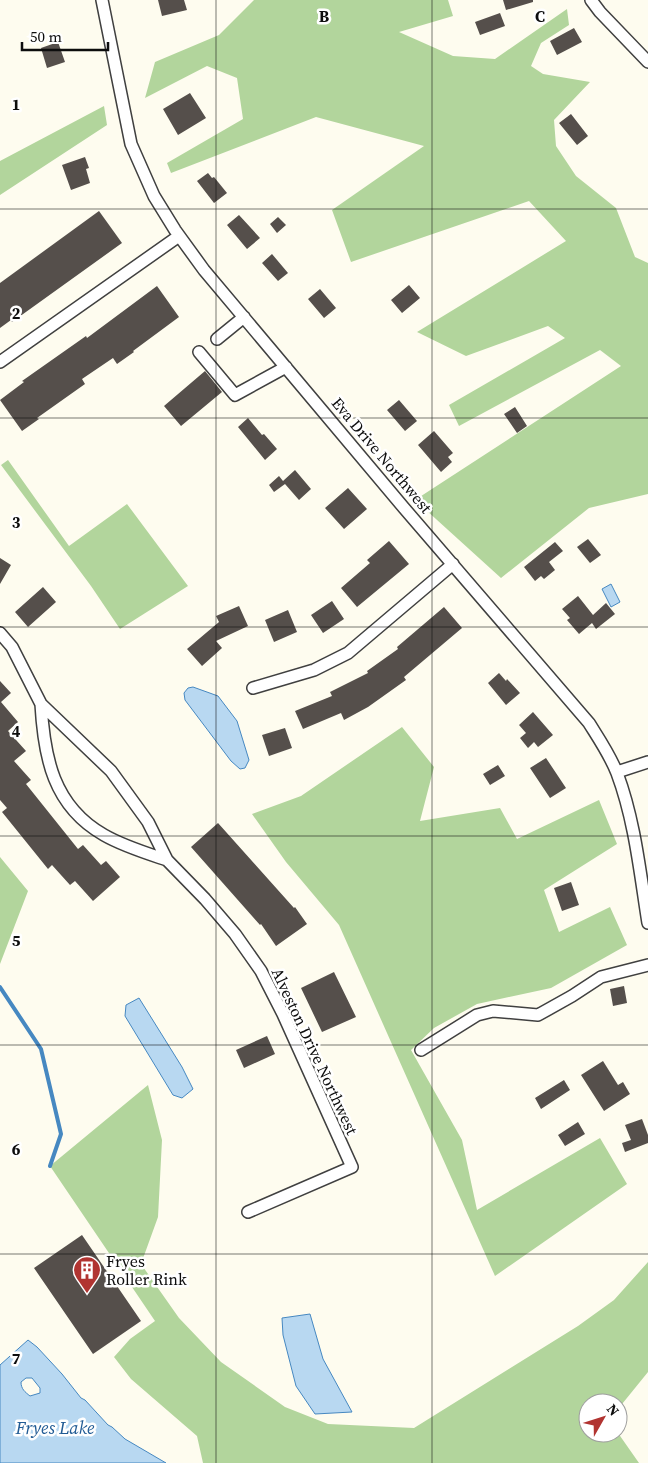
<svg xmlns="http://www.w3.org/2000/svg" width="648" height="1463" viewBox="0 0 648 1463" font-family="'Source Serif 4',serif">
<rect width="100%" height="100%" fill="#fefcef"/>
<path fill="#b2d59c" d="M254 0H448L453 16 399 32 453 56 495 59 567 9 569 25 541 43 531 66 543 74 590 82 554 120 556 146 576 176 616 208 635 257 648 263V494L589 508 501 578 415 500 621 366 600 350 459 426 449 405 565 338 548 326 466 356 417 332 566 241 529 201 351 262 332 210 424 146 316 117 171 173 167 163 243 119 237 78 207 66 145 98 155 62 219 35Z
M104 106 107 125 0 195V161Z
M8 460 69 546 127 504 188 586 120 629 91 586 1 465Z
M402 727 434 767 420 821 500 808 517 839 599 800 617 844 544 890 559 932 610 907 627 945 551 988 477 1004 434 1028 411 1050 462 1140 477 1210 600 1138 627 1184 495 1276 339 925 286 862 252 814 301 796Z
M0 857 28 891 0 964Z
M148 1085 162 1140 158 1217 141 1264 179 1318 221 1362 285 1407 328 1424 414 1428 578 1326 614 1300 648 1262V1372L618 1409V1403H588V1433H618L639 1463H203L197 1436 131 1379 114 1357 130 1339 155 1321 50 1166Z"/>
<path fill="#b8d8f1" stroke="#4688c1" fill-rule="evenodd" d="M611 584 620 602 611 607 602 589Z
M193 687 218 696 237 721 249 760 245 768 240 769 231 761 185 700 184 693 188 688Z
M139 998 182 1067 193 1089 182 1098 173 1095 125 1016 126 1005Z
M310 1314 323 1359 352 1412 315 1414 296 1386 283 1335 282 1318Z
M28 1340 37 1347 62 1374 81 1398 85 1400 108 1425 112 1427 125 1439 166 1463H0V1365ZM26 1378H32L40 1388V1393L30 1396C25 1392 21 1389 21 1382Z"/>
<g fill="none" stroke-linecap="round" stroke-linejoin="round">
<path stroke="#4688c1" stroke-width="4" d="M0 987 41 1049 61 1134 50 1166"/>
</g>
<path fill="#554f4b" d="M158 0H184L187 10 162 16Z
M503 0H533V2L506 10Z
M500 13 505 26 480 35 475 22Z
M574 28 582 42 557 55 550 41Z
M58 42 65 62 47 68 41 48Z
M190 93 206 118 178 135 163 109Z
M571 114 588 136 577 145 559 123Z
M85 157 89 168 86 169 90 183 71 190 62 165Z
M208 173 212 178 214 177 227 193 214 203 197 181Z
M99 211 122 243 12 322 11 320 0 328V283Z
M239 215 260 238 247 249 227 225Z
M278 217 286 225 277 233 270 224Z
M272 254 288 273 278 281 262 263Z
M409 285 420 298 402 313 391 300Z
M157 286 179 317 133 351 134 352 117 364 113 358 82 379 85 384 37 418 39 419 22 431 0 400 24 382 22 381 86 336 87 338Z
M320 289 336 308 324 318 308 299Z
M205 371 222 392 181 426 164 406Z
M399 400 417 421 405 431 387 410Z
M515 407 527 426 517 433 504 414Z
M248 418 262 435 264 434 277 449 265 460 238 427Z
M434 431 453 453 448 457 452 462 441 472 418 445Z
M295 470 311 489 299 500 285 484 274 492 269 485 279 476 283 481Z
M348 488 367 509 344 529 325 508Z
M588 539 601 555 590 563 577 547Z
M389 541 409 564 357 607 341 588 370 563 367 560Z
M555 542 563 551 549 562 555 570 544 579 541 576 535 581 524 567Z
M0 558 11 565 0 584Z
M43 587 56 602 28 627 15 612Z
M578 596 593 615 606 603 615 614 596 629 592 623 579 634 567 620 570 618 562 609Z
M332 601 344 619 323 633 311 615Z
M239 606 248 626 216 641 222 648 202 666 187 649 219 622 216 616Z
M444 607 462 628 404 677 406 680 368 707 344 720 341 713 303 729 295 711 332 696 330 692 368 673 367 671 398 649 397 647Z
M288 610 297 632 274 642 265 620Z
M499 673 506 681 507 679 520 693 506 705 488 683Z
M0 681 11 693 1 702 18 722 8 731 26 751 14 761 31 780 26 784 78 849 83 845 101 865 106 861 120 877 93 901 75 881 70 885 52 865 48 869 2 812 7 808 0 800Z
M533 712 553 735 538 747 534 742 528 748 520 738 526 733 519 725Z
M285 728 292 748 269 756 262 735Z
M546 758 566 788 550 798 530 768Z
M498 765 505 776 490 785 483 774Z
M218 823 294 908 295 907 307 924 276 946 261 924 260 925 191 847Z
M571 882 579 905 562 911 554 888Z
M334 972 356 1017 322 1032 301 988Z
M624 986 627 1003 613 1006 610 989Z
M267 1036 275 1054 244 1068 236 1050Z
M603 1061 618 1085 623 1082 630 1094 604 1111 581 1075Z
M564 1080 570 1090 541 1109 535 1098Z
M642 1119 648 1135V1143L625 1152 622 1143 631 1140 625 1125Z
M578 1122 585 1134 565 1146 558 1135Z
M82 1235 141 1321 93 1354 34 1268Z"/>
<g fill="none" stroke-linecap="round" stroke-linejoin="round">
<g stroke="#404040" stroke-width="14">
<path id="minor" d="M102 0 131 144 154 196 175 230 204 270 404 508 589 723C599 739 610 755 617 773 635 821 640 873 648 923
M591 0 600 12 648 62
M217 339 244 317
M199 352 235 395 286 367
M0 362 179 236
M0 633 12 647 41 704 111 771 148 822 167 860 205 899 235 934 261 971 283 1014 352 1167 248 1212
M253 688 314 670 348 653 453 564
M41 704C44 757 53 806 104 835 123 846 146 853 167 860
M617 772 648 762
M421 1050 477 1015 493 1011 538 1015 572 996 601 977 648 965"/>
</g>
<use href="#minor" stroke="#fff" stroke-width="11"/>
</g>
<path fill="none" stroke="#0d0d0d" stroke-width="1" stroke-opacity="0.55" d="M216 0V1463M432 0V1463M0 209H648M0 418H648M0 627H648M0 836H648M0 1045H648M0 1254H648"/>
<defs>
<g id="building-pin" transform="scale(1.4375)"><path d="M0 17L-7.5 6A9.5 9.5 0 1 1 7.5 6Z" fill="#b13431" stroke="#fff"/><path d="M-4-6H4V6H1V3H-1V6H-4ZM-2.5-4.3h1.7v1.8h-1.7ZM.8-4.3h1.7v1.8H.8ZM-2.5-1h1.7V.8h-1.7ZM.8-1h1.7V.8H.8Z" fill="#fff"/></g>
</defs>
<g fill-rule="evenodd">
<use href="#building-pin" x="87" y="1270"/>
</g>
<g text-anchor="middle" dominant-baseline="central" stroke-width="5" stroke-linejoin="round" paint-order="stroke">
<g font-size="16" fill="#0d0d0d" stroke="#fff">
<text transform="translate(382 455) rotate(50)">Eva Drive Northwest</text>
<text transform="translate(315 1051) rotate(65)">Alveston Drive Northwest</text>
</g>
<g font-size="16" fill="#0d0d0d" stroke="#fff" text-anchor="start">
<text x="106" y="1261">Fryes<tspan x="106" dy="18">Roller Rink</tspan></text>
</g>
<g font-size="18" font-style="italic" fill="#215b94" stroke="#fff">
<text x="55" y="1427">Fryes Lake</text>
</g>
</g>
<g font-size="16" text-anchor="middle" font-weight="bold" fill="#0d0d0d" stroke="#fff" stroke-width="5" stroke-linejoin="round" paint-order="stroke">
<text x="324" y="22">B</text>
<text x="540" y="22">C</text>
<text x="16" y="110">1</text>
<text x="16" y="319">2</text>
<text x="16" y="528">3</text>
<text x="16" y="737">4</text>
<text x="16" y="946">5</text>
<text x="16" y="1155">6</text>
<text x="16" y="1364">7</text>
</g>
<g transform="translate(603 1418) rotate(51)"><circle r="24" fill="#ffffff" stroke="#9e9e9e"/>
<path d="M0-4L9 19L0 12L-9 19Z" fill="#b13431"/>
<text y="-8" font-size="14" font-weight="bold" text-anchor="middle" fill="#0d0d0d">N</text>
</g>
<path d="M22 42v8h86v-8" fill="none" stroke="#0d0d0d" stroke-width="2.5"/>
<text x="30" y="42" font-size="15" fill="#0d0d0d" stroke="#ffffff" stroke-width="4" paint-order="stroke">50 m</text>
</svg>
